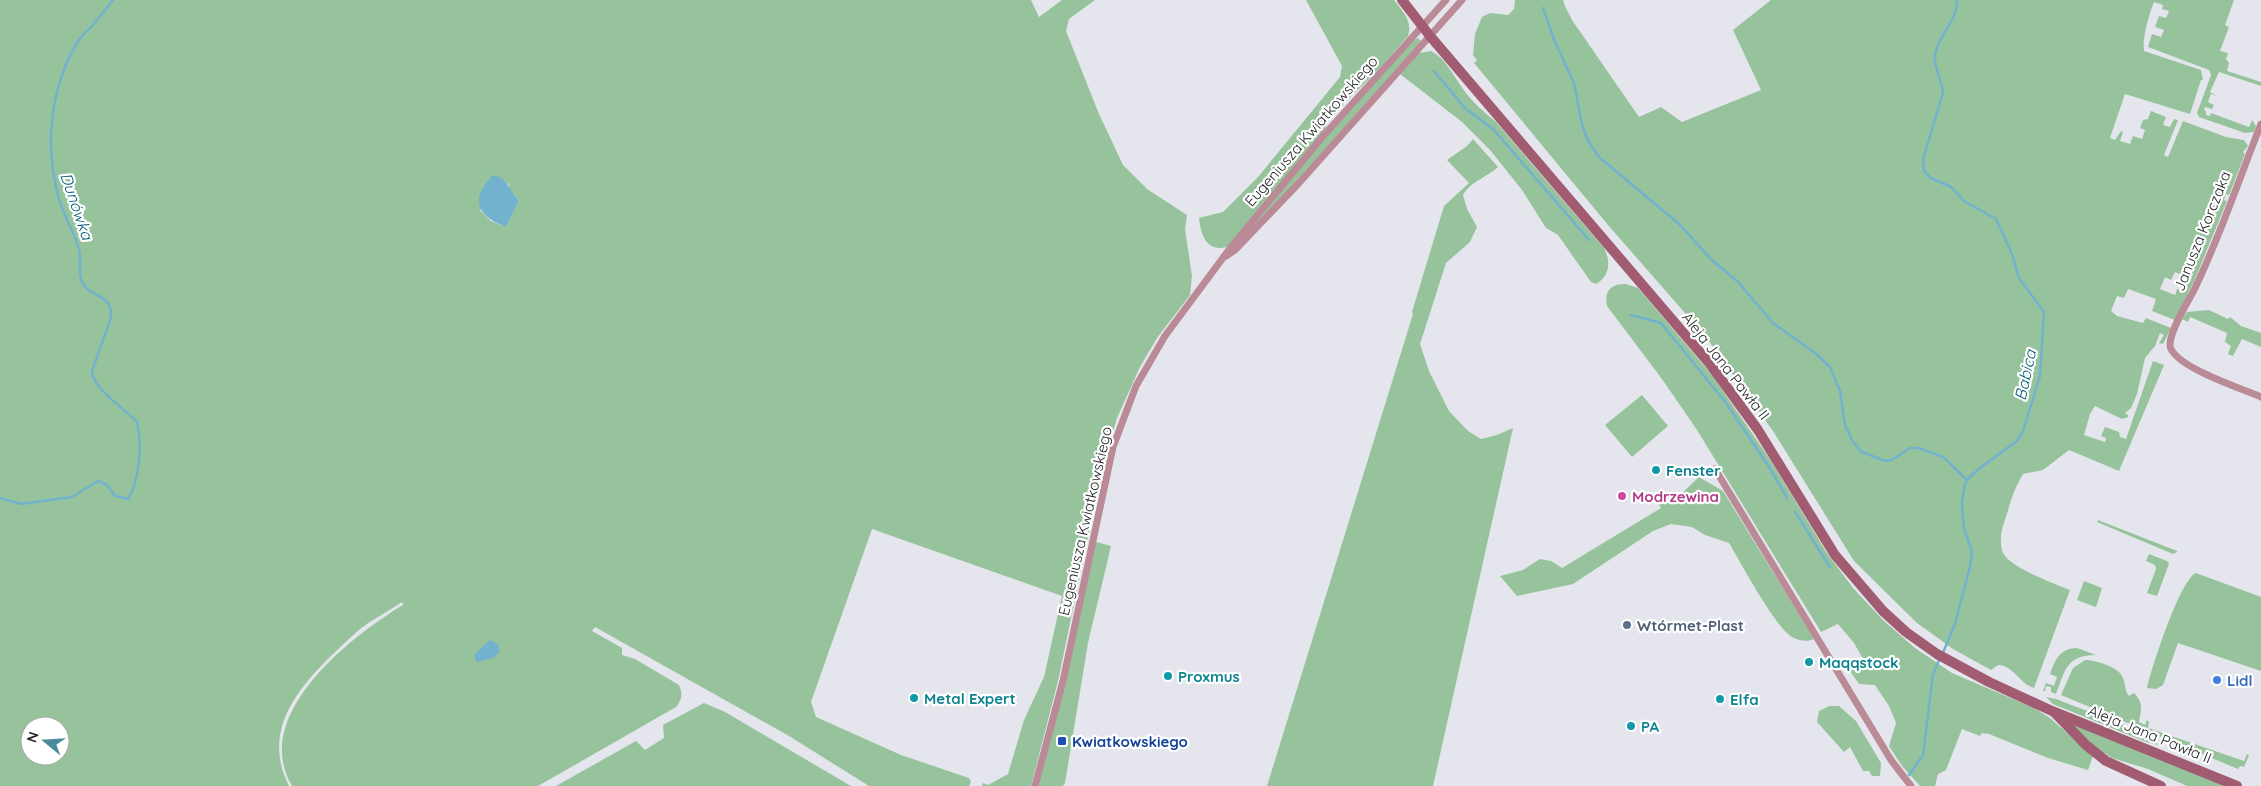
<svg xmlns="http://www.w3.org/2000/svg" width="2261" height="786" viewBox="0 0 2261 786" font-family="Quicksand,sans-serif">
<rect width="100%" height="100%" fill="#e5e6ed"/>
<path fill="#96c39b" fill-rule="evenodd" d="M0 0H1031L1039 17 1062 0H1095L1069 19 1066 31 1099 114 1123 165 1147 189 1187 215 1185 229 1192 276 1190 295 1157 338 1140 367 1117 418 1103 465 1058 681 1031 786H982L983 783 988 785 1008 774 1024 720 1044 677 1062 596 872 529 811 702 816 717 901 755 969 778 971 782 969 786H869L789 736 595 627 592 631 622 648V655L635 659 679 685C683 695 682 699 676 707L538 786H292C250 715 350 637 403 605L402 602C393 608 383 614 373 620 358 629 345 643 332 655 295 691 262 733 289 786H0ZM508 183 511 192 519 201 506 227 491 221 480 210ZM30 726H60V756H30Z
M1306 0H1394C1403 12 1413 21 1408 36 1395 50 1382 67 1368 80 1351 97 1336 109 1324 130L1227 247C1206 252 1201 235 1199 218L1223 212 1258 177 1340 77 1342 66Z
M1515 0H1563C1565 8 1569 13 1572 20L1639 117 1661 107 1682 122 1761 90 1733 30 1771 0H2234L2225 25 2229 27 2220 51 2228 53 2226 59 2229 63 2227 71 2261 82V86L2219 72 2210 92 2217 96 2211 94 2208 102 2214 105 2212 109 2205 107 2204 110 2206 111V115L2210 116 2211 113 2249 127 2252 120 2256 126 2254 132 2245 133 2199 117 2197 113 2211 75 2209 70 2148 47 2152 34 2161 37 2164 30 2155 27 2159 16 2166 18 2169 11 2162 9 2163 5 2154 2C2149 15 2142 38 2144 51L2201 70 2203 80H2201L2190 114 2125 94 2110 138 2115 140 2121 131 2123 132 2120 141 2130 144 2133 136 2142 139 2145 130 2140 128 2143 120 2148 119 2151 111 2166 117 2163 125 2170 127 2174 119 2178 120 2164 155 2168 157 2183 121 2226 137 2244 140 2248 146 2243 152 2245 154 2229 195 2226 194 2224 200 2227 201 2195 279 2175 320 2152 311 2156 299 2128 289 2124 298 2117 296 2111 311 2117 316 2143 323 2146 318 2171 328 2163 344 2159 343 2164 335 2160 333 2155 346 2145 358 2137 394 2131 408 2125 413 2128 415V417L2122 419 2095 406 2090 414 2084 435 2105 442 2106 438 2101 436 2105 427 2119 432 2120 437 2126 439 2153 361 2164 365 2119 471 2069 450 2043 470 2023 474C2014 489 2011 500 2006 517 2002 528 1999 538 2002 550 2005 566 2055 584 2070 590L2034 688C2020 684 2013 665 1998 665L1991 670 1953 649 1917 623 1854 561 1773 431 1706 337 1608 225 1474 63 1477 60 1473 55 1475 34 1482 17 1490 13 1508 15 1514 9ZM2175 272 2186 277 2180 290 2177 289 2175 295 2160 289 2165 277 2171 280Z
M1418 38 1421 41 1286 193 1234 249 1327 134 1409 43Z
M1431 51C1446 59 1453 75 1463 89 1472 102 1484 112 1496 122L1604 248C1611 262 1610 276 1596 284L1591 282 1558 235 1546 228 1522 190 1490 150 1462 122 1400 74 1419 53Z
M1473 139 1498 167C1486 178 1471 181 1463 195L1467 209 1477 227 1470 242 1446 263 1420 344 1429 371 1449 411 1468 431 1481 439 1497 435 1513 428 1433 786H1267L1413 314 1412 312 1444 206 1469 183 1447 160 1467 146Z
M1626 284 1638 288 1712 375 1769 458 1827 553 1853 588 1884 621 1915 648 1952 673 2034 708 2050 718 2093 756 2088 770 2048 758 1989 734 1982 733 1980 736 1962 729 1946 770 1938 774 1935 786H1920L1902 766 1889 746 1896 723 1889 706 1875 685 1859 684 1848 668 1863 659 1854 643 1838 624 1821 632 1697 430 1662 379 1607 306C1604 290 1611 284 1626 284Z
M2209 310 2228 319 2230 317 2241 326 2261 333V347L2242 339 2233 356 2228 354 2231 346 2225 342 2227 333 2190 317 2188 322 2182 319 2187 312Z
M1642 395 1668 426 1632 457 1605 425Z
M1699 477 1723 491 1814 639C1808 642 1798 641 1792 637 1775 627 1741 563 1729 543L1705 535 1692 527 1671 524 1653 531 1573 584 1517 596 1500 576 1523 570 1540 559 1551 561 1562 568 1661 508 1655 498 1680 495Z
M2098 520 2177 551V552L2173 554 2097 522Z
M1093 541 1111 546 1088 643 1065 783 1063 786H1035Z
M2149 554 2167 561 2169 564 2157 596 2147 593 2156 569 2155 565 2146 561Z
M2196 573 2261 597V671L2178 643 2163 685 2156 689 2147 688C2151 670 2180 579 2196 573Z
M2084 581 2102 588 2096 607 2077 600Z
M2077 648 2096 655C2067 655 2065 670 2056 694L2051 692V687L2046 686 2045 691H2043L2046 683 2054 686 2057 677 2050 674C2055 660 2060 648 2077 648Z
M2085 660C2095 660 2118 667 2122 676 2126 683 2124 690 2129 696L2134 693C2144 703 2141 710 2139 722L2145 725 2147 720 2149 722 2148 728 2244 761 2247 754 2249 755 2244 767 2240 766 2238 769 2061 695 2073 668Z
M2046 697 2056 699C2078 708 2147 731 2159 745L2146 742 2053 704Z
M704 703 725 712 851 786H556L636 741 645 750 664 738 663 725Z
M1829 706H1839L1856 721 1881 763 1880 776H1872L1869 771H1863L1850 747 1844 752 1817 722 1819 711Z
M2062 717 2224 786H2187L2148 769 2112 758 2088 742Z"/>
<path fill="#73b2cf" d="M493 175C507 177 510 191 519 201L506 227C477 216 469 200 493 175Z
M490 640 498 644 500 651 493 658 477 662 474 655Z"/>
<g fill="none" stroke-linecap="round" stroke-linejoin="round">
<path stroke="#73b2cf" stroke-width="2.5" d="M1543 8 1555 42 1574 83 1582 125 1588 141 1599 157 1679 224 1712 260 1738 282 1773 323 1815 353 1830 367 1840 391 1845 425 1853 442 1862 452 1885 461 1892 460 1910 448H1919L1943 457 1967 480
M1434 71 1465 108 1494 130 1589 240
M1631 315 1661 323 1726 403 1769 467 1787 498
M0 498 21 504 72 497 98 481 107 485 115 496 128 499C140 481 142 442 137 422 125 409 93 389 92 371L111 318C113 291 87 299 81 279 78 270 82 258 79 249 74 231 64 217 59 199 44 146 50 88 78 41 82 35 87 31 91 27 99 18 106 9 113 0
M1795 512 1830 567
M1942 655 1955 624 1970 567 1972 552 1964 528 1963 519 1962 502 1965 484 1969 478 1980 468 2017 441 2023 431 2040 376 2044 312 2019 278 2012 254 1996 219 1964 201 1951 187 1931 178 1924 171 1923 159 1943 93C1942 81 1933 65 1935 55 1938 35 1958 20 1957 0
M1909 775 1923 755 1933 674 1939 660"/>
<path stroke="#ba8a97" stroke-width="7" d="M2261 124C2239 179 2220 237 2194 290 2188 302 2165 338 2171 349 2181 369 2240 388 2261 397
M1226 256 1235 250 1299 183 1462 0
M1715 469 1891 760 1911 786
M1035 786 1063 681 1113 447 1136 386 1165 336 1231 247 1324 135 1446 0"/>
<path stroke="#a15c72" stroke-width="10" d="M1402 0 1430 36 1710 364 1758 430 1835 555 1883 611 1906 632 1937 654 1989 682 2052 711 2237 786
M2055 713 2086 745 2106 761 2161 786"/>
</g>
<g fill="#0f9aa8" stroke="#fff" stroke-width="2">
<circle cx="1656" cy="470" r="5"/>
<circle cx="1809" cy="662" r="5"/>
<circle cx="1168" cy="676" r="5"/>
<circle cx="914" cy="698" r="5"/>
<circle cx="1720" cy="699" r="5"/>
<circle cx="1631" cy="726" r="5"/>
</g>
<circle fill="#d1479c" stroke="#fff" stroke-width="2" cx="1622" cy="496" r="5"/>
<circle fill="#5c6f8a" stroke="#fff" stroke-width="2" cx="1627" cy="625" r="5"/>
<circle fill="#3f7fe0" stroke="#fff" stroke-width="2" cx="2217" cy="680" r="5"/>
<rect fill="#1a4fb4" stroke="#fff" stroke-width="2" x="1057" y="736" width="10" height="10" rx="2.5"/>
<g text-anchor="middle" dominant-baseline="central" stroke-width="4.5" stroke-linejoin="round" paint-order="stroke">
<g font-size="15" fill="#252628" stroke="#fff">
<text transform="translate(1311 131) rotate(-49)">Eugeniusza Kwiatkowskiego</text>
<text transform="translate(2202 231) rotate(-68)">Janusza Korczaka</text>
<text transform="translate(1726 366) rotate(52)">Aleja Jana Pawła II</text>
<text transform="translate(1085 521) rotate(-77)">Eugeniusza Kwiatkowskiego</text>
<text transform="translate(2150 734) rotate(22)">Aleja Jana Pawła II</text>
</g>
<g font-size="15" font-weight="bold" fill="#0d838f" stroke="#fff" text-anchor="start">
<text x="1666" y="470">Fenster</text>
<text x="1819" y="662">Maqqstock</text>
<text x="1178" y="676">Proxmus</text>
<text x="924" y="698">Metal Expert</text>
<text x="1730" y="699">Elfa</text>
<text x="1641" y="726">PA</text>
</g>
<g font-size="15" font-weight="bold" fill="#b23c85" stroke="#fff" text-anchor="start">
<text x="1632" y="496">Modrzewina</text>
</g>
<g font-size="15" font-weight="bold" fill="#4e5e75" stroke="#fff" text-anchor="start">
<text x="1637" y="625">Wtórmet-Plast</text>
</g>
<g font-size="15" font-weight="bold" fill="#366cbe" stroke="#fff" text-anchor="start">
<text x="2227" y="680">Lidl</text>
</g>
<g font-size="15" font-weight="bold" fill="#164399" stroke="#fff" text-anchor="start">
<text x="1072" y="741">Kwiatkowskiego</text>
</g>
<g font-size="16" font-style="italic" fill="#065e7a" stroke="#fff">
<text transform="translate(77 206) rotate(71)">Dunówka</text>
<text transform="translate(2025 375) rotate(-78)">Babica</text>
</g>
</g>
<g transform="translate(45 741) rotate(288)"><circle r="24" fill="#ffffff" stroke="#a8a8a9"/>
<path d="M0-4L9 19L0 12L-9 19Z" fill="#498b9c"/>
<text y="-8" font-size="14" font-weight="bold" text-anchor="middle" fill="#252628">N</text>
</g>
</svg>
